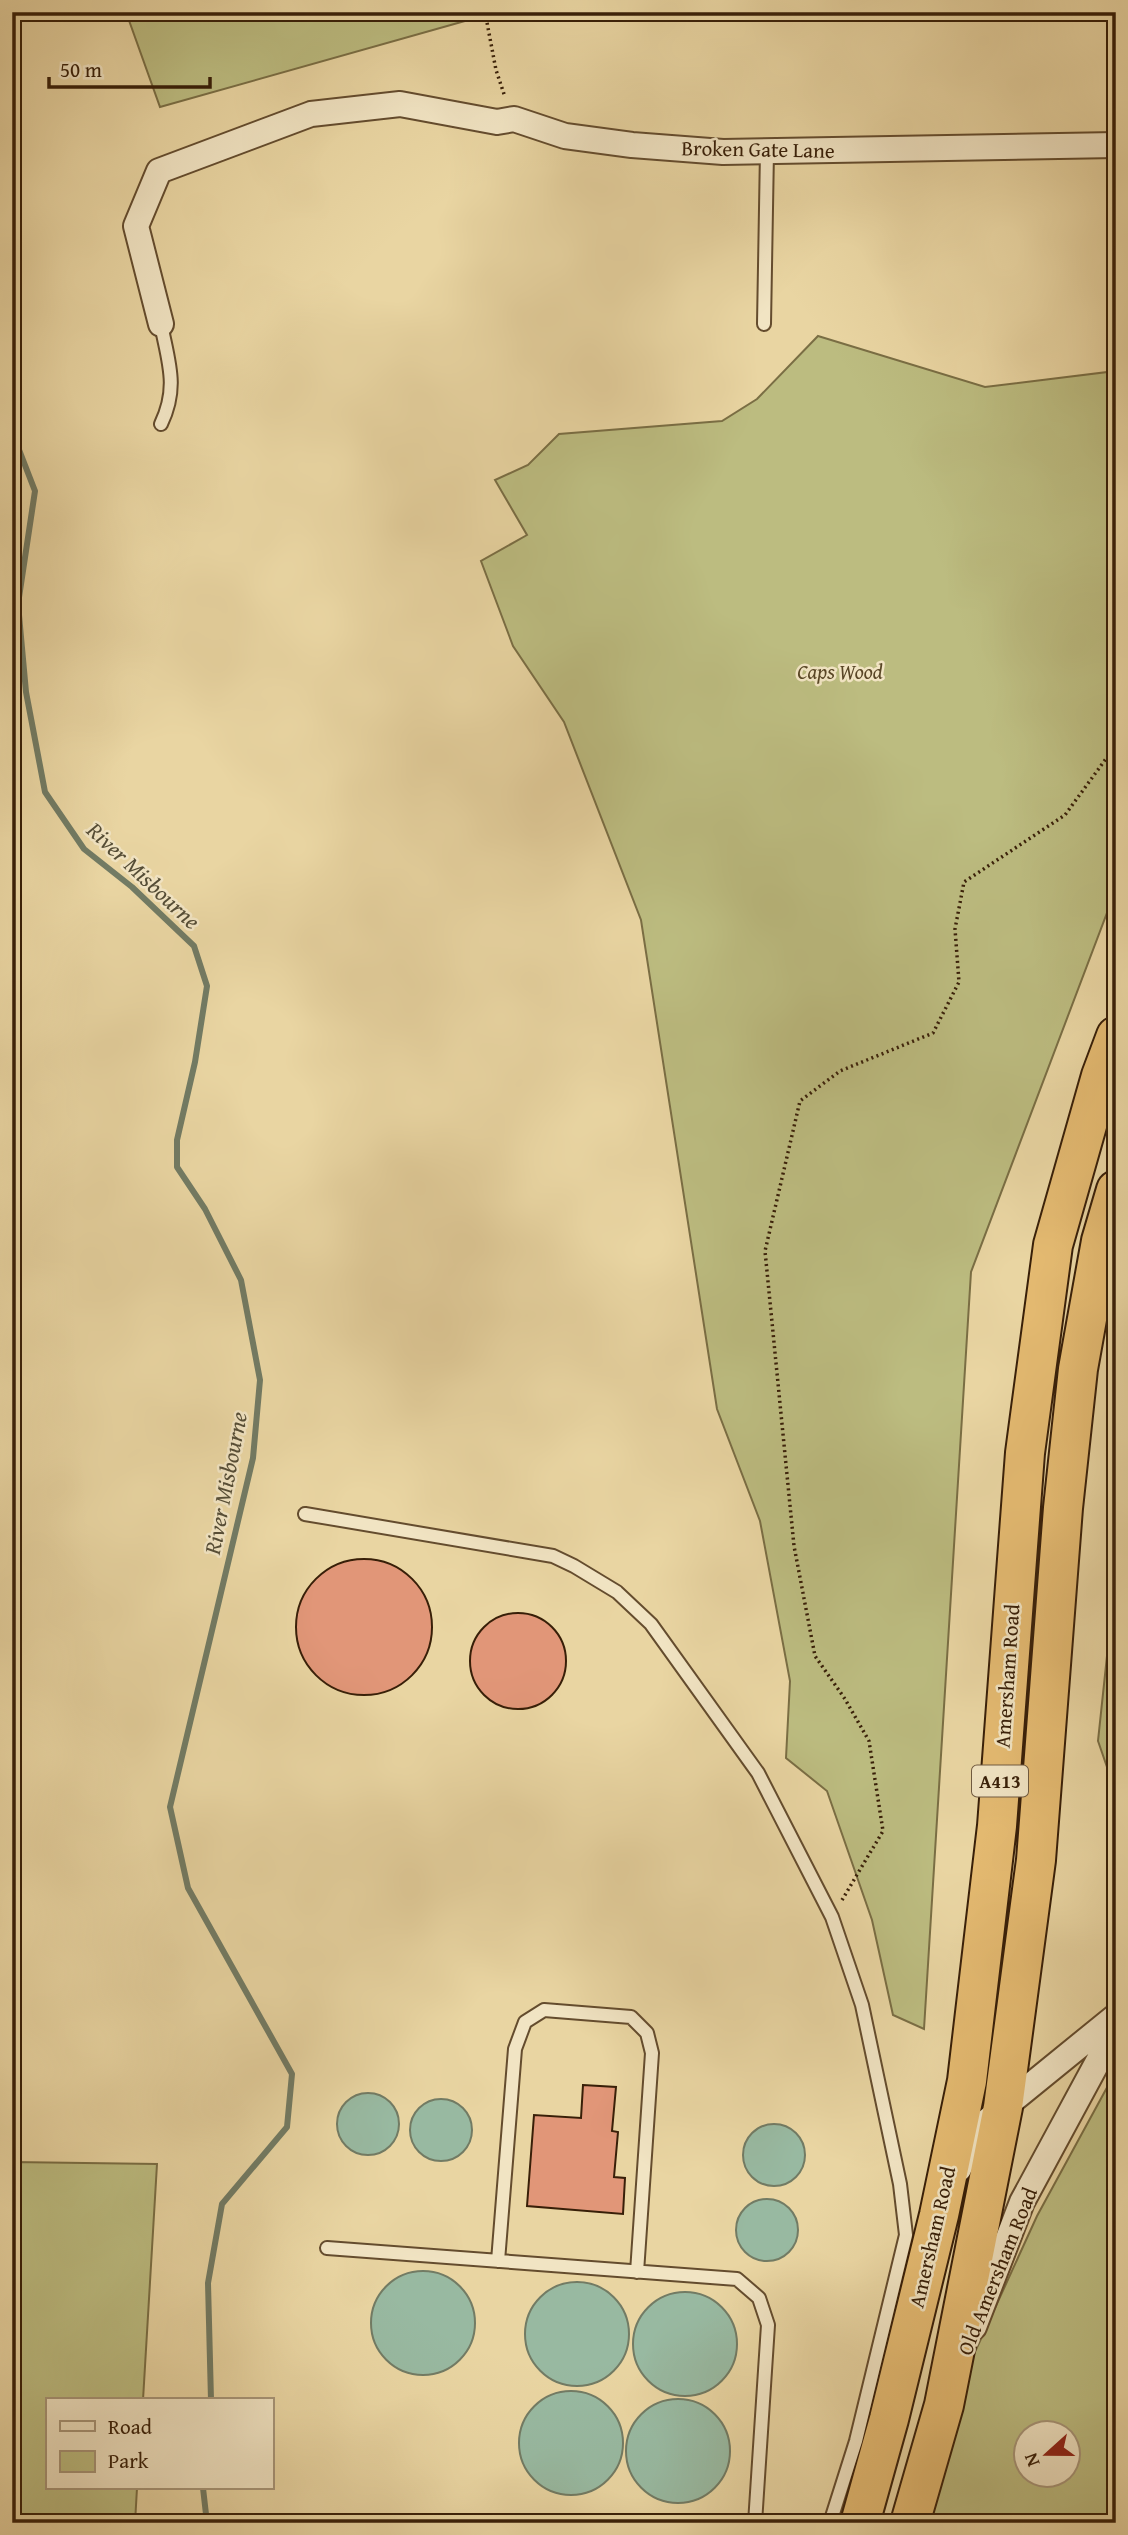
<svg xmlns="http://www.w3.org/2000/svg" width="1128" height="2535" viewBox="0 0 1128 2535" font-family="'Gentium Book Plus',serif">
<rect width="100%" height="100%" fill="#e9d5a2"/>
<filter id="stains"><feTurbulence type="fractalNoise" baseFrequency=".00286" numOctaves="4"/><feColorMatrix values="0 0 0 0 .2 0 0 0 0 .09 0 0 0 0 .02 0 0 0 .5 -.17"/></filter>
<radialGradient id="worn" r=".72"><stop offset=".6" stop-color="#630" stop-opacity="0"/><stop offset="1" stop-color="#630" stop-opacity=".3"/></radialGradient>
<path fill="#bcbc80" stroke="#7a6e44" stroke-width="2" fill-rule="evenodd" d="M126 12H471L472 19 160 107Z
M818 336 985 387 1116 371V889L971 1272 924 2029 893 2015 872 1920 827 1791 786 1758 790 1681 760 1521 717 1409 641 920 564 722 513 646 481 561 527 535 495 480 528 465 559 434 722 421 757 399Z
M1116 1571V1793L1098 1741Z
M1116 2071V2523H927L969 2365 1037 2216ZM1026 2434H1068V2476H1026Z
M12 2162 157 2164 143 2400H47V2488H137L135 2523H12Z"/>
<path fill="#98b9a1" stroke="#727b64" stroke-width="2" d="M337 2124a31 31 0 1 1 62 0a31 31 0 1 1-62 0Z
M410 2130a31 31 0 1 1 62 0a31 31 0 1 1-62 0Z
M743 2155a31 31 0 1 1 62 0a31 31 0 1 1-62 0Z
M736 2230a31 31 0 1 1 62 0a31 31 0 1 1-62 0Z
M371 2323a52 52 0 1 1 104 0a52 52 0 1 1-104 0Z
M525 2334a52 52 0 1 1 104 0a52 52 0 1 1-104 0Z
M633 2344a52 52 0 1 1 104 0a52 52 0 1 1-104 0Z
M519 2443a52 52 0 1 1 104 0a52 52 0 1 1-104 0Z
M626 2451a52 52 0 1 1 104 0a52 52 0 1 1-104 0Z"/>
<g fill="none" stroke-linecap="round" stroke-linejoin="round">
<path stroke="#727b64" stroke-width="6" d="M12 437 16 442 35 491 18 604 26 692 45 792 84 849 132 887 194 946 207 986 195 1062 177 1140V1167L205 1209 241 1280 260 1380 253 1458 170 1807 188 1888 292 2074 287 2127 222 2204 208 2283 211 2400
M203 2488 207 2523"/>
</g>
<path fill="#e19678" stroke="#381f08" stroke-width="2" d="M296 1627a68 68 0 1 1 136 0a68 68 0 1 1-136 0Z
M470 1661a48 48 0 1 1 96 0a48 48 0 1 1-96 0Z
M583 2085 616 2087 612 2131 618 2132 614 2177 625 2178 623 2214 527 2206 534 2115 581 2118Z"/>
<g fill="none" stroke-linecap="round" stroke-linejoin="round">
<g stroke="#644c2e" stroke-width="16">
<path id="service" d="M161 324C168 361 179 387 161 424
M764 324 767 151
M305 1514 553 1556 574 1566 617 1592 651 1624 758 1773 832 1917 862 2005 900 2184 906 2235 856 2441 830 2523
M327 2248 737 2279 759 2298 768 2325 755 2523
M498 2261 515 2049 525 2022 544 2010 631 2017 647 2033 652 2053 637 2272"/>
</g>
<g stroke="#644c2e" stroke-width="28">
<path id="minor" d="M161 324 136 226 159 171 311 114 400 104 497 122 514 119 565 136 632 145 723 152 1116 145
M959 2169 968 2149 987 2121 1116 2016
M974 2327 1022 2202 1116 2028"/>
</g>
<g stroke="#381f08" stroke-width="42">
<path id="trunk" d="M860 2523 889 2419 939 2215 967 2081 997 1826 1025 1453 1053 1245 1101 1076 1116 1036
M910 2523 944 2405 1003 2107 1036 1860 1063 1508 1078 1369 1101 1241 1116 1190"/>
</g>
<path stroke="#381f08" stroke-width="3.5" stroke-dasharray="2 3.5" stroke-linecap="butt" d="M485 12 496 70 505 97
M842 1900 883 1831 869 1741 845 1699 815 1656 794 1546 765 1251 800 1101 840 1071 933 1033 959 982 955 929 964 882 1065 815 1116 745"/>
<use href="#service" stroke="#f1e4c3" stroke-width="12"/>
<use href="#minor" stroke="#f1e4c3" stroke-width="24"/>
<use href="#trunk" stroke="#e4ba71" stroke-width="38"/>
</g>
<g text-anchor="middle" dominant-baseline="central" stroke-width="5" stroke-linejoin="round" paint-order="stroke">
<rect fill="#f1e4c3" stroke="#705a40" stroke-width="2" x="972" y="1765.5" width="56" height="31" rx="5"/>
<g font-size="19" font-weight="bold" fill="#381f08">
<text x="1000" y="1781">A413</text>
</g>
<g font-size="21" fill="#381f08" stroke="#f1e4c3">
<text transform="translate(758 149) rotate(1)">Broken Gate Lane</text>
<text transform="translate(1007 1676) rotate(-86)">Amersham Road</text>
<text transform="translate(932 2237) rotate(-77)">Amersham Road</text>
<text transform="translate(997 2271) rotate(-68)">Old Amersham Road</text>
</g>
<g font-size="21" font-style="italic" fill="#594626" stroke="#f1e4c3">
<text x="840" y="671">Caps Wood</text>
</g>
<g font-size="23" font-style="italic" fill="#554d36" stroke="#f1e4c3">
<text transform="translate(144 875) rotate(43)">River Misbourne</text>
<text transform="translate(225 1483) rotate(-79)">River Misbourne</text>
</g>
</g>
<rect width="1128" height="2535" fill="none" stroke="#e9d5a2" stroke-width="42"/>
<rect x="14" y="14" width="1100" height="2507" fill="none" stroke="#381f08" stroke-width="3.5"/>
<rect x="21" y="21" width="1086" height="2493" fill="none" stroke="#381f08" stroke-width="2"/>
<rect x="46" y="2398" width="228" height="91" fill="#f1e4c3" stroke="#a79578" stroke-width="2"/>
<rect x="60" y="2421" width="35" height="10" fill="#f1e4c3" stroke="#a79578" stroke-width="2"/>
<text x="108" y="2434" font-size="21" fill="#381f08">Road</text>
<rect x="60" y="2451" width="35" height="21" fill="#bcbc80" stroke="#a79578" stroke-width="2"/>
<text x="108" y="2468" font-size="21" fill="#381f08">Park</text>
<g transform="translate(1047 2454) rotate(249)"><circle r="33" fill="#f1e4c3" stroke="#a79578" stroke-width="2"/>
<path d="M0-5L12 26L0 18L-12 26Z" fill="#8f2418"/>
<text y="-10" font-size="19" font-weight="bold" text-anchor="middle" fill="#381f08">N</text>
</g>
<path d="M49 77v10h161v-10" fill="none" stroke="#381f08" stroke-width="3.5"/>
<text x="60" y="77" font-size="21" fill="#381f08" stroke="#f1e4c3" stroke-width="5" paint-order="stroke">50 m</text>
<rect width="100%" height="100%" filter="url(#stains)"/>
<rect width="100%" height="100%" fill="url(#worn)"/>
</svg>
